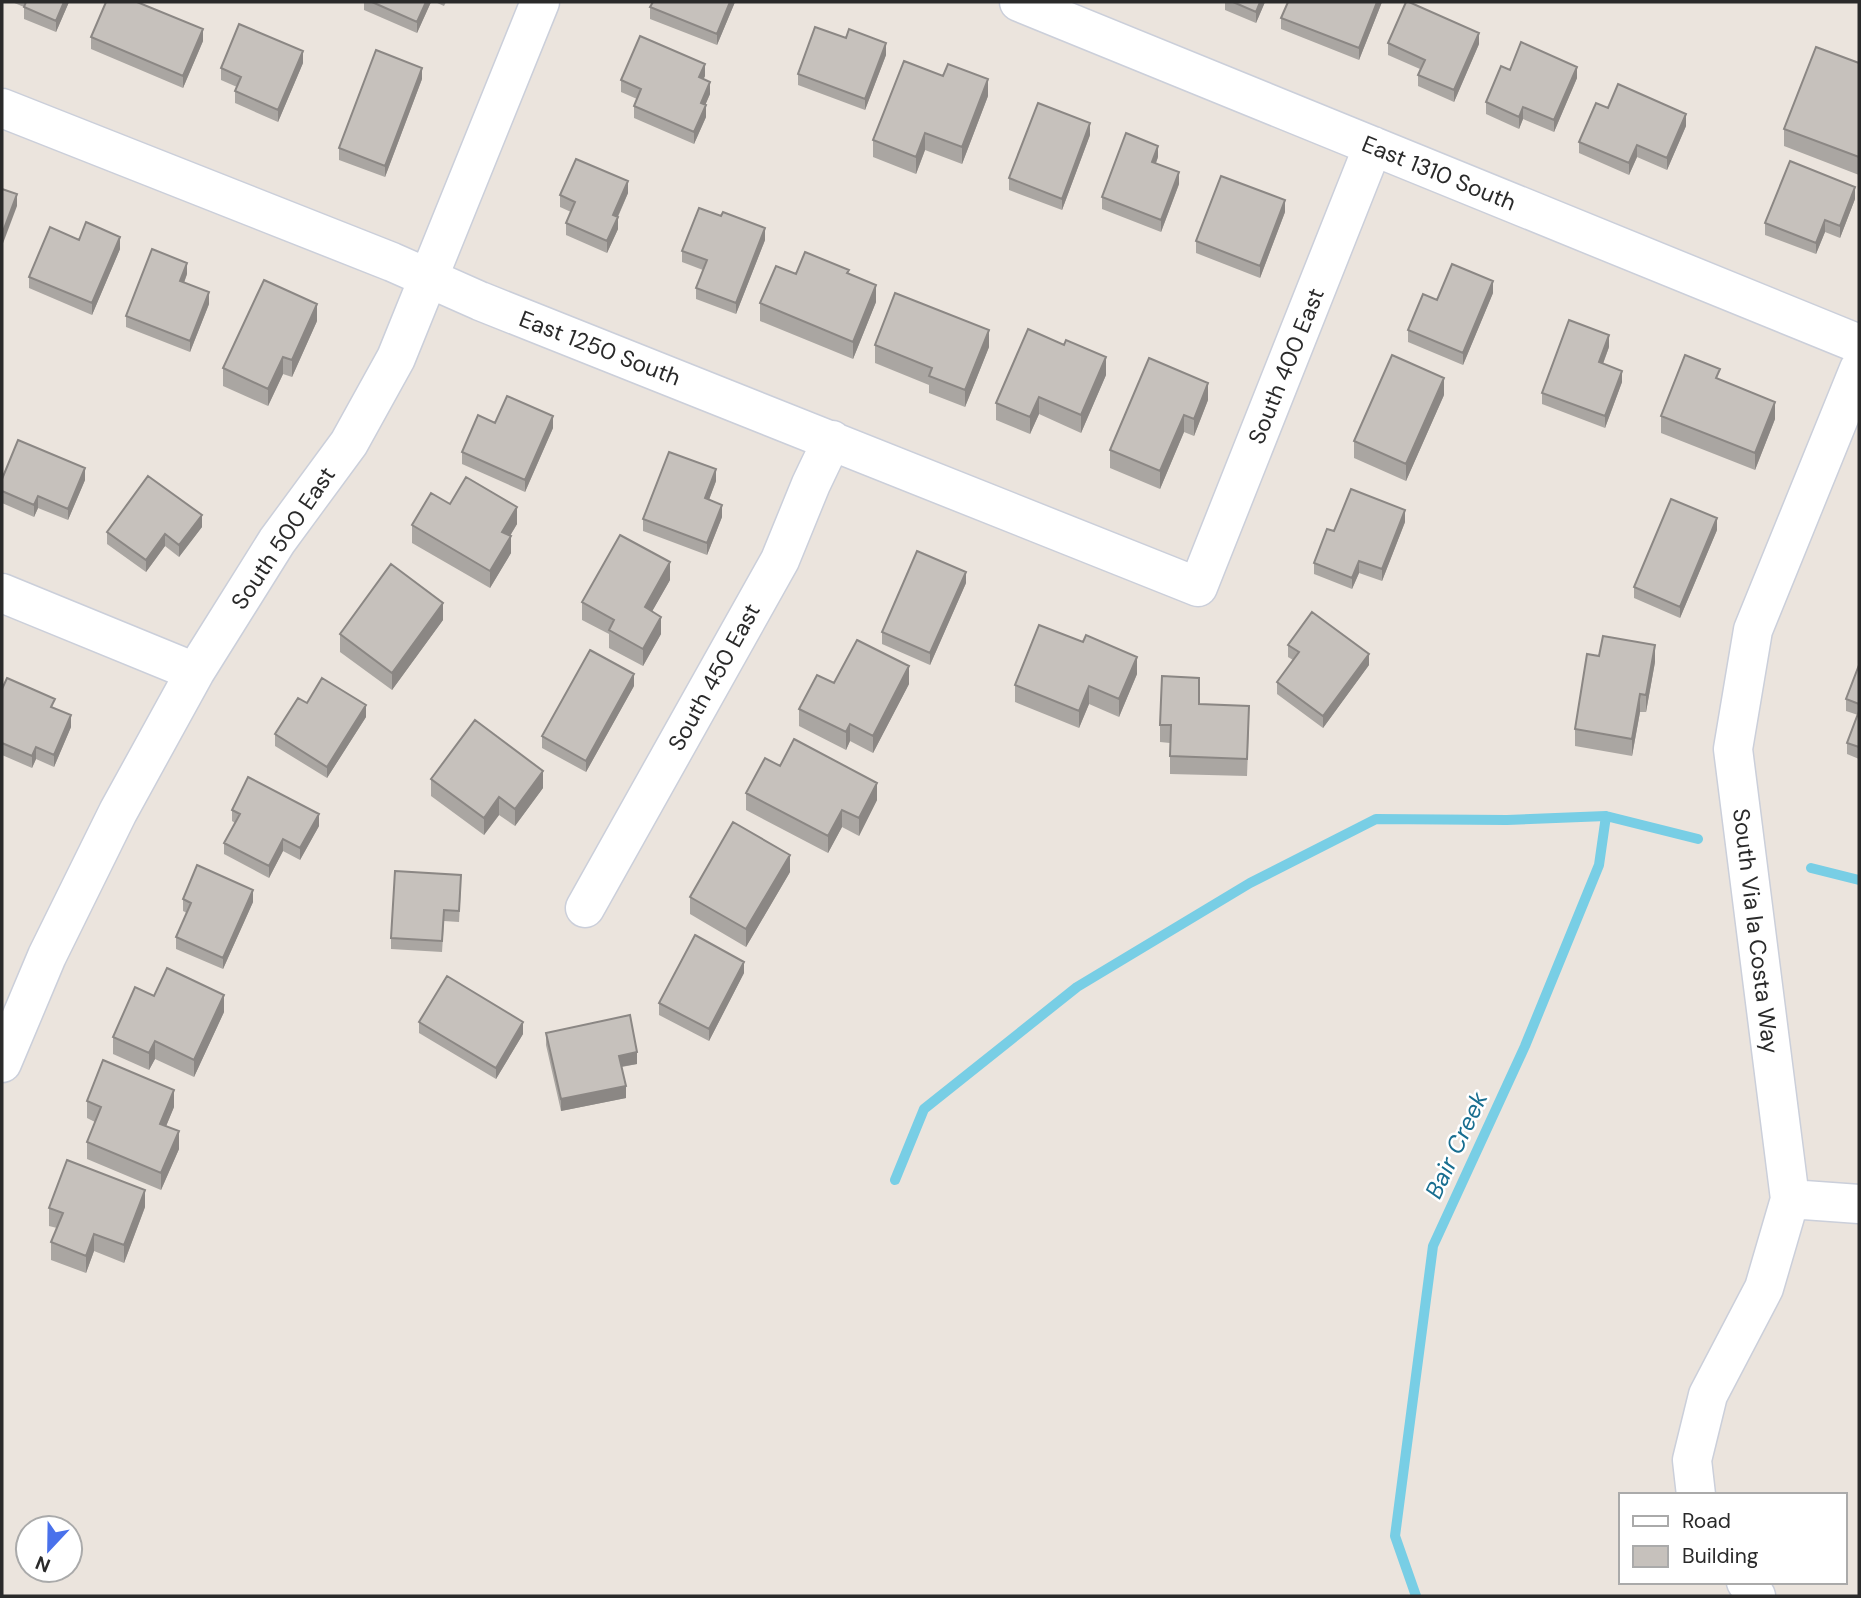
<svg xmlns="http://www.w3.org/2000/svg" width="1861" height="1598" viewBox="0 0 1861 1598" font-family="'DM Sans',sans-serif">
<rect width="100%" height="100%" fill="#ebe4dd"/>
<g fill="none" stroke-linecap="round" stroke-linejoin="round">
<path stroke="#78cee5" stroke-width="10" d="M1811 868 1859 880
M895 1180 924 1109 1077 987 1250 883 1376 819 1507 820 1606 816
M1416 1596 1395 1536 1433 1246 1525 1046 1599 865 1606 816 1698 839"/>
<g stroke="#cbcfda" stroke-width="41">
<path id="minor" d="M1019 2 1859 344
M2 108 392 262 480 301 1198 587 1373 146
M2 593 195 672
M585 908 780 560 811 484 832 440
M2 1063 47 956 118 812 195 672 277 541 349 443 396 358 540 2
M1790 1199 1859 1204
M1696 1495 1692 1460 1708 1395 1764 1288 1790 1199 1733 749 1753 630 1859 369
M1746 1582 1756 1596"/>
</g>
<use href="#minor" stroke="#fff" stroke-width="38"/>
</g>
<path fill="#aaa6a2" d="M12 2H69L56 32 24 19V7Z
M364 2H431L417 33 364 10Z
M435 2H446L444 6Z
M653 2H735L717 45 650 19V7Z
M1225 2H1265L1256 23 1225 10Z
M1382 2 1359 60 1281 29V18Z
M91 37 203 41 183 88 91 49Z
M846 38 886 55 865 110 798 85V74Z
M1388 43 1479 44 1454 102 1418 86V75L1420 69 1388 55Z
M303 63 278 122 235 103V91L237 87 221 80V68Z
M1859 63V175L1784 146V129Z
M1510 70 1577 78 1554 132 1523 119 1519 129 1486 114V102Z
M705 76 703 79 710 94 705 105 706 117 694 144 634 118V106L637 99 621 92V80Z
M422 79 385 177 339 160V148Z
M988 96 962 164 925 150 916 174 873 157V140Z
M1608 108 1686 126 1667 170 1637 157 1629 175 1579 153V142Z
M1090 135 1062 210 1009 190V178Z
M1158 157 1156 163 1179 184 1161 232 1102 209V197Z
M628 193 618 217V229L607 253 566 235V223L571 212 560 207V195Z
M1855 199 1840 238 1825 232 1816 254 1765 235V223Z
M1285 212 1260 278 1196 253V241Z
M79 240 120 249 92 315 29 288V277Z
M765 240 736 314 696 299V288L703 270 682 262V251Z
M187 274 184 283 209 304 190 352 126 327V316Z
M796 274H849L876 302 853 359 760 321V303Z
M1493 293 1463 365 1408 342V330L1437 300Z
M317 321 292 377 283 374 268 406 223 386V368Z
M875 345 989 347 965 407 929 393V385L875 363Z
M1609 347 1603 364 1622 382 1605 428 1542 404V393Z
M1106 375 1081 433 1039 414 1030 434 996 420V403Z
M1720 380 1775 419 1755 470 1661 433V416Z
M1444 395 1406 481 1354 458V441Z
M1208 400 1194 436 1184 432 1160 489 1110 468V450Z
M495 423 553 428 525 492 462 464V452Z
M2 479 85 480 68 520 38 508 34 517 2 503Z
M716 481 709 500 722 517 707 555 643 531V519Z
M450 504 517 524 510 536 511 553 490 588 412 543V525Z
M1405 522 1382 581 1359 573 1352 589 1314 574V563L1334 531Z
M202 527 179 557 165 546 146 572 107 544V532Z
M1717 530 1680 618 1634 598V587Z
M670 580 652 611 661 634 643 666 609 648V634L582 620V602Z
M966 583 930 665 882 644V632Z
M443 620 392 690 340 652V634Z
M1288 645 1369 665 1323 728 1277 694V682L1293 660 1288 657Z
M1655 662 1646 712H1640L1632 756 1575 746V729Z
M1859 665V759L1847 754V743L1858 715 1846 711V699Z
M1137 674 1119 717 1089 704 1079 728 1015 702V685Z
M834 683 909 684 873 753 850 741 846 750 799 726V709Z
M634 686 586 772 542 748V736Z
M2 689 55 708 71 727 54 767 36 759 32 768 2 755Z
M307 703 366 717 327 778 275 746V734Z
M1199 704 1249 724 1247 776 1170 774V743L1160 742V725Z
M780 766 877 800 859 836 842 827 828 853 746 810V793Z
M431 779 543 788 515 826 499 815 484 835 431 796Z
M232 810 319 826 300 860 283 851 269 878 224 854V843L235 823 232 821Z
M790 872 746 947 690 914V897Z
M461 886 459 922 444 921 442 952 391 949V938Z
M183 899 253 902 223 969 176 949V937L187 913 183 911Z
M744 973 709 1041 659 1015V1003Z
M224 1012 194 1077 155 1059 149 1070 113 1054V1037Z
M419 1022 523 1034 496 1079 419 1033Z
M546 1033 637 1064 622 1067 626 1098 561 1111 546 1045Z
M87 1101 174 1107 166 1126 179 1149 161 1190 87 1159V1142L95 1122 87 1118Z
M145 1207 124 1263 94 1251 86 1273 51 1260V1242L57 1228 49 1226V1208Z"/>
<path fill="#8b8784" d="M64 2H69L56 32V21Z
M426 2H431L417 33V22Z
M730 2H735L717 45V34Z
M1260 2H1265L1256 23V12Z
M1377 2H1382L1359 60V48Z
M203 29V41L183 88V76Z
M1479 33V44L1454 102V90Z
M886 43V55L865 110V99Z
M303 51V63L278 122V110Z
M705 64V76L699 89V77Z
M1577 67V78L1554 132V120Z
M422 68V79L385 177V166Z
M988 79V96L962 164V147Z
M710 82V94L701 115V103Z
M706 105V117L694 144V132Z
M1523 107V119L1519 129V117Z
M1686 114V126L1667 170V158Z
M1090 123V135L1062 210V199Z
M925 133V150L916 174V157Z
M1637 145V157L1629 175V163Z
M1158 146V157L1152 173V162Z
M1179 172V184L1161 232V220Z
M628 181V193L613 227V215Z
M1855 187V199L1840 238V226Z
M17 194V206L2 246V234Z
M1285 200V212L1260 278V266Z
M618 217V229L607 253V241Z
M1825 220V232L1816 254V243Z
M765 228V240L736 314V303Z
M120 237V249L92 315V303Z
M187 263V274L180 293V281Z
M1493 281V293L1463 365V353Z
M876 285V302L853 359V342Z
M209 292V304L190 352V341Z
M317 304V321L292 377V360Z
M989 330V347L965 407V390Z
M1609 335V347L1599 374V362Z
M283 357V374L268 406V389Z
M1106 357V375L1081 433V415Z
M1622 371V382L1605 428V416Z
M1444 378V395L1406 481V464Z
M1208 383V400L1194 436V419Z
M1039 397V414L1030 434V417Z
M1775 402V419L1755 470V453Z
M1184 415V432L1160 489V471Z
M553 416V428L525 492V480Z
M85 468V480L68 520V509Z
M716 469V481L705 510V498Z
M38 496V508L34 517V505Z
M722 505V517L707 555V543Z
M517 507V524L502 549V532Z
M1405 510V522L1382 581V569Z
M202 515V527L179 557V545Z
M1717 518V530L1680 618V607Z
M165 534V546L146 572V560Z
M511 536V553L490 588V571Z
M1359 561V573L1352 589V578Z
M670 562V580L645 624V607Z
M966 572V583L930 665V653Z
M443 603V620L392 690V673Z
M661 617V634L643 666V649Z
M1655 645V662L1646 712V695Z
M1369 654V665L1323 728V716Z
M1137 657V674L1119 717V699Z
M909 666V684L873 753V736Z
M634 674V686L586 772V761Z
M1089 686V704L1079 728V711Z
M1640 694V712L1632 756V739Z
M366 705V717L327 778V767Z
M71 715V727L54 767V755Z
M850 724V741L846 750V732Z
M36 747V759L32 768V756Z
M543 771V788L515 826V809Z
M877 783V800L859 836V818Z
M499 797V815L484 835V818Z
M842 810V827L828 853V836Z
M319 814V826L300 860V848Z
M283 839V851L269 878V866Z
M790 855V872L746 947V929Z
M253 890V902L223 969V958Z
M744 962V973L709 1041V1029Z
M224 995V1012L194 1077V1060Z
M523 1022V1034L496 1079V1068Z
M155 1041V1059L149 1070V1053Z
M637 1052V1064L619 1067V1056Z
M626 1086V1098L561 1111V1099Z
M174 1090V1107L160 1141V1124Z
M179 1131V1149L161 1190V1173Z
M145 1190V1207L124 1263V1245Z
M94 1234V1251L86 1273V1256Z"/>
<path fill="#c6c1bc" stroke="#8b8784" stroke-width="2" d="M26 2H64L56 21 24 7Z
M106 2H137L203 29 183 76 91 37Z
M372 2H426L417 22Z
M653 2H730L717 34 650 7Z
M1233 2H1260L1256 12Z
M1288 2H1377L1359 48 1281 18Z
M1406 2H1409L1479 33 1454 90 1418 75 1425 60 1388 43Z
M239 24 303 51 278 110 235 91 241 77 221 68Z
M815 27 846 38 849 29 886 43 865 99 798 74Z
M640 36 705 64 699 77 710 82 701 103 706 105 694 132 634 106 641 89 621 80Z
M1521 42 1577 67 1554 120 1523 107 1519 117 1486 102 1501 66 1510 70Z
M1816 47 1859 63V157L1784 129Z
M376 50 422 68 385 166 339 148Z
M904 61 943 76 948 64 988 79 962 147 925 133 916 157 873 140Z
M1618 84 1686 114 1667 158 1637 145 1629 163 1579 142 1596 103 1608 108Z
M1038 103 1090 123 1062 199 1009 178Z
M1126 133 1158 146 1152 162 1179 172 1161 220 1102 197Z
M576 159 628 181 613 215 618 217 607 241 566 223 575 202 560 195Z
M1790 161 1855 187 1840 226 1825 220 1816 243 1765 223Z
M1221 176 1285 200 1260 266 1196 241Z
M2 189 17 194 2 234Z
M699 208 721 216 723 212 765 228 736 303 696 288 707 260 682 251Z
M86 222 120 237 92 303 29 277 50 227 79 240Z
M152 249 187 263 180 281 209 292 190 341 126 316Z
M805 252 849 270 847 273 876 285 853 342 760 303 776 266 796 274Z
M1452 264 1493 281 1463 353 1408 330 1423 294 1437 300Z
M264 280 317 304 292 360 283 357 268 389 223 368Z
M895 293 989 330 965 390 929 376 932 368 875 345Z
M1569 320 1609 335 1599 362 1622 371 1605 416 1542 393Z
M1028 329 1064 345 1066 340 1106 357 1081 415 1039 397 1030 417 996 403Z
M1392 355 1444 378 1406 464 1354 441Z
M1685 355 1720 369 1716 378 1775 402 1755 453 1661 416Z
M1149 358 1208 383 1194 419 1184 415 1160 471 1110 450Z
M507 396 553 416 525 480 462 452 478 415 495 423Z
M18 440 85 468 68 509 38 496 34 505 2 491V479Z
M669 452 716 469 705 498 722 505 707 543 643 519Z
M148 476 202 515 179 545 165 534 146 560 107 532Z
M466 477 517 507 502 532 511 536 490 571 412 525 431 493 450 504Z
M1351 489 1405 510 1382 569 1359 561 1352 578 1314 563 1327 529 1334 531Z
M1671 499 1717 518 1680 607 1634 587Z
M620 535 670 562 645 607 661 617 643 649 609 630 614 620 582 602Z
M917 551 966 572 930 653 882 632Z
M391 564 443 603 392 673 340 634Z
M1312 612 1369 654 1323 716 1277 682 1299 652 1288 645Z
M1039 625 1083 642 1086 635 1137 657 1119 699 1089 686 1079 711 1015 685Z
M1603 636 1655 645 1646 695 1640 694 1632 739 1575 729 1587 654 1599 656Z
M857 640 909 666 873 736 850 724 846 732 799 709 817 675 834 683Z
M590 650 634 674 586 761 542 736Z
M1859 665V704L1846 699Z
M1162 676 1199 678V704L1249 706 1247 759 1170 756 1171 725H1160Z
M7 678 55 699 51 707 71 715 54 755 36 747 32 756 2 743V689Z
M322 678 366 705 327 767 275 734 298 698 307 703Z
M1859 711V747L1847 743Z
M475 720 543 771 515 809 499 797 484 818 431 779Z
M794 739 877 783 859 818 842 810 828 836 746 793 765 758 780 766Z
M248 777 319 814 300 848 283 839 269 866 224 843 240 814 232 810Z
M733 822 790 855 746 929 690 897Z
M197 865 253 890 223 958 176 937 191 903 183 899Z
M395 871 461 875 459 911 444 910 442 941 391 938Z
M695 935 744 962 709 1029 659 1003Z
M167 968 224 995 194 1060 155 1041 149 1053 113 1037 135 987 154 996Z
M447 976 523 1022 496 1068 419 1022Z
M630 1015 637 1052 619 1056 626 1086 561 1099 546 1033Z
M103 1060 174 1090 160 1124 179 1131 161 1173 87 1142 101 1107 87 1101Z
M67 1160 145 1190 124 1245 94 1234 86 1256 51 1242 63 1213 49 1208Z"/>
<g text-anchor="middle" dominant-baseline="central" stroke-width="5" stroke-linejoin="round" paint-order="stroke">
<g font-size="23" fill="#2a2a2a" stroke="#fff">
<text transform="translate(1439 173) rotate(22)">East 1310 South</text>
<text transform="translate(600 348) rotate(21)">East 1250 South</text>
<text transform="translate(1286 366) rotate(-68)">South 400 East</text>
<text transform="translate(283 538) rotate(-56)">South 500 East</text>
<text transform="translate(714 677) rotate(-61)">South 450 East</text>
<text transform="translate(1756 931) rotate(83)">South Via la Costa Way</text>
</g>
<g font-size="24" font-style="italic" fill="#186e90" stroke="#fff">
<text transform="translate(1456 1145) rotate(-65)">Bair Creek</text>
</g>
</g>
<rect width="1861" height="1598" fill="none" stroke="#2a2a2a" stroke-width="7"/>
<rect x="1619" y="1493" width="228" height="91" fill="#ffffff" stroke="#aaaaaa" stroke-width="2"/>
<rect x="1633" y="1516" width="35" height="10" fill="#ffffff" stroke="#aaaaaa" stroke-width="2"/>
<text x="1682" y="1528" font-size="21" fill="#2a2a2a">Road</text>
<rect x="1633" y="1546" width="35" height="21" fill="#c6c1bc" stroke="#aaaaaa" stroke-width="2"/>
<text x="1682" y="1563" font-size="21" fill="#2a2a2a">Building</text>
<g transform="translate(49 1549) rotate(202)"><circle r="33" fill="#ffffff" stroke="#aaaaaa" stroke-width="2"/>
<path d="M0-5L12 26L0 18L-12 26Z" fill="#4971eb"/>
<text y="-10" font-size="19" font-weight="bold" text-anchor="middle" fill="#2a2a2a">N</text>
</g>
</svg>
